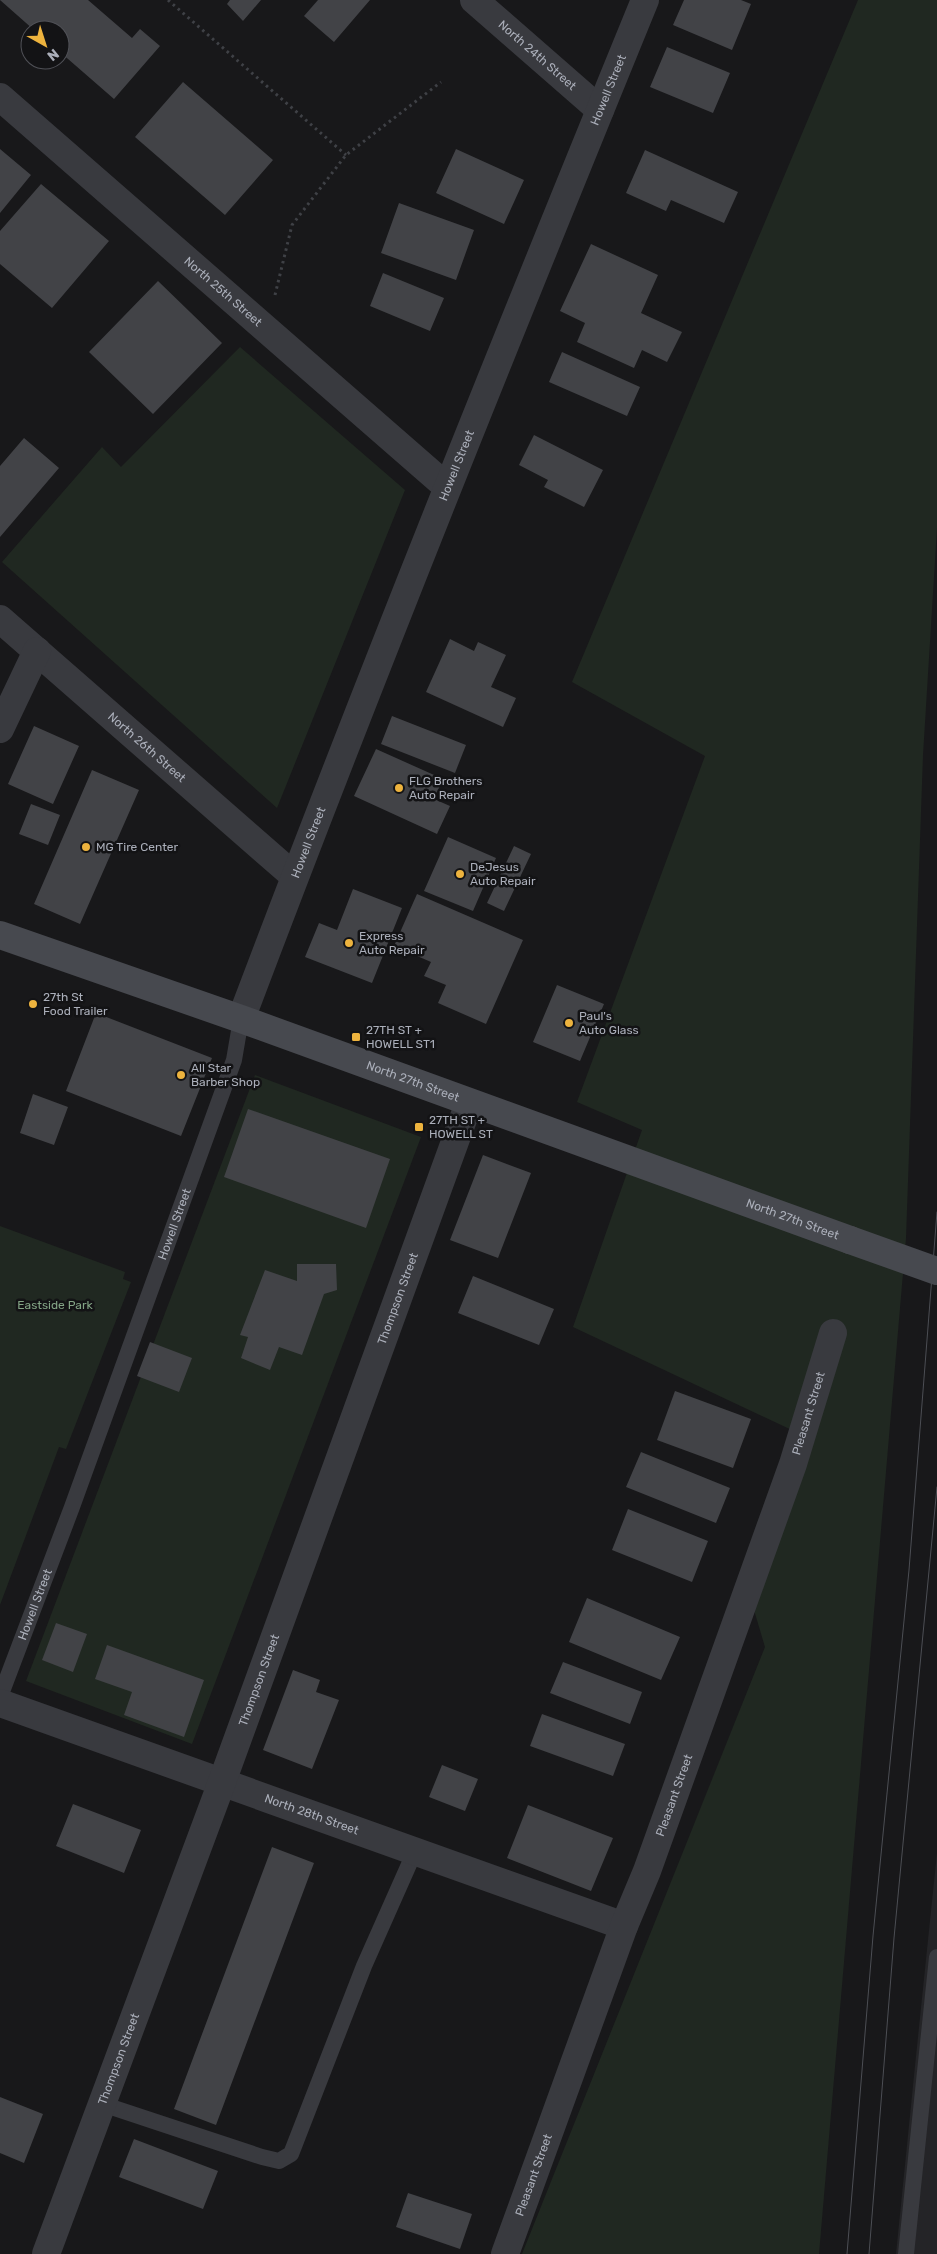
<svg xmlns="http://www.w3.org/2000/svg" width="937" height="2254" viewBox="0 0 937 2254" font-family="Rubik,sans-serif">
<rect width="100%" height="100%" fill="#18181a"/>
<path fill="#242427" d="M937 1853V2254H896L915 2066Z"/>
<path fill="#202821" d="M858 0H937V528L923 755 906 1238 819 2254H522L765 1647 754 1610 811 1439 573 1327 642 1130 577 1102 705 756 572 682Z
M240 347 405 490 277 808 2 562 102 447 121 467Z
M255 1075 421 1137 192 1744 26 1681Z
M0 1226 125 1272 123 1279 131 1282 66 1449 59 1447 0 1605Z"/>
<path fill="#424347" d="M0 0H88L132 38 140 29 160 46 114 99 60 52V30H34Z
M230 0H261L243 21 227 4Z
M318 0H370L334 42 304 16Z
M684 0H741L751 4 732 50 673 25Z
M667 47 730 73 713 113 650 87Z
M183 82 273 160 225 215 135 137Z
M0 149 31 175 0 213Z
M456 149 524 180 504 224 436 193Z
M645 150 738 192 724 223 671 200 666 211 626 193Z
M41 184 109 241 52 308 0 264V231Z
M399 203 474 230 456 280 381 253Z
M591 244 658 275 641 313 682 332 667 362 642 350 634 368 577 342 585 323 560 311Z
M383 273 444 298 430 331 370 306Z
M158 281 222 343 153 414 89 352Z
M562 352 640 387 627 416 549 382Z
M534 435 603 470 584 507 544 487 548 480 519 465Z
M24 438 59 468 0 537V466Z
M450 639 474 651 478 642 506 655 491 687 516 698 503 727 426 692Z
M392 716 466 745 455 773 381 744Z
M34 726 79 746 53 804 8 784Z
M376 749 443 779 434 799 450 806 437 834 354 796Z
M92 770 139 790 80 924 34 904Z
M31 804 60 815 48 845 19 834Z
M448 837 496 858 473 911 424 891Z
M514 846 531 854 504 911 487 903Z
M353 889 402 908 372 983 305 957 319 923 337 930Z
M417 894 523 940 486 1024 438 1003 446 985 424 976 431 962 394 946Z
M557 985 604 1004 580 1061 533 1042Z
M96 1013 212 1058 181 1136 66 1091Z
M33 1094 68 1107 54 1145 20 1133Z
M248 1109 390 1159 366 1228 224 1177Z
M483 1155 531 1173 498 1258 450 1240Z
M297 1264H336L337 1290 324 1294 302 1355 279 1347 270 1370 241 1358 248 1337 240 1335 265 1270 297 1281Z
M473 1276 554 1309 539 1345 458 1313Z
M150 1342 192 1358 179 1392 137 1376Z
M675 1391 751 1419 733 1468 657 1440Z
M641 1452 730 1488 716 1523 626 1487Z
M628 1509 708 1541 692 1582 612 1550Z
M587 1598 680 1637 661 1680 569 1642Z
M56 1623 87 1634 73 1672 42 1660Z
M107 1645 204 1680 184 1737 124 1715 132 1692 95 1679Z
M563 1662 642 1692 630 1724 550 1693Z
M293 1670 320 1680 316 1692 339 1700 312 1769 263 1750Z
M542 1714 625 1744 613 1776 530 1746Z
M442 1765 478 1779 465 1811 429 1797Z
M73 1804 141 1830 124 1873 56 1846Z
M528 1805 613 1838 591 1891 507 1858Z
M272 1847 314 1863 216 2125 174 2109Z
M0 2097 43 2114 24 2163 0 2153Z
M134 2139 218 2171 203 2209 119 2177Z
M408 2193 472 2214 460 2249 396 2227Z"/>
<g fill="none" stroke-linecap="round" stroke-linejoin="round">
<path stroke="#3f4146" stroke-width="3" stroke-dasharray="2.5 4" stroke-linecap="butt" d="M168 0 346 155
M275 295 292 225 346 155 441 82"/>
<g stroke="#393a3f" stroke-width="16">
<path id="s1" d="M0 1697 72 1507 234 1060 241 1019"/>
<path d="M102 2104 262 2157 279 2161 291 2154 364 1966 415 1851"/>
<path d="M906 2254 937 1957"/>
</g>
<g stroke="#393a3f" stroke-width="28">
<path id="s2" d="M474 0 600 110"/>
<path id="s3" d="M0 97 447 487"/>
<path id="s4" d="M0 619 294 876"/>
<path d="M0 729 37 651"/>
<path id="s5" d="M241 1019C370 677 507 338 645 0"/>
<path id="s6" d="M0 1703 624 1926"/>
<path id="s7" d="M46 2254 222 1782 469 1103"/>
<path id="s8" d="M505 2254 624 1926 647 1871 793 1464 833 1333"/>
</g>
<path stroke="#47494f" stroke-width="28" id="s9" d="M0 935 241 1019 850 1240"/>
<path stroke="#4c4e54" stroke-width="1" d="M847 2254 873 1936 909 1570 937 1212
M869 2254 894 1938 937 1487"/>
<path stroke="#47494f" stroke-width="28" d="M850 1240 937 1271"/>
</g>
<g fill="#edb33e" stroke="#131315" stroke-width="2">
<circle cx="399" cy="788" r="5"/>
<circle cx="86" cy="847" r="5"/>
<circle cx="460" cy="874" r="5"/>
<circle cx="349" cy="943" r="5"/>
<circle cx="33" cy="1004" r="5"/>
<circle cx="569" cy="1023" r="5"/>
<rect x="351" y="1032" width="10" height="10" rx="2.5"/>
<circle cx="181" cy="1075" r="5"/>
<rect x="414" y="1122" width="10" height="10" rx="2.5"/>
</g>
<g text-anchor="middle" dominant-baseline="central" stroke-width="5" stroke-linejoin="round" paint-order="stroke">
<g font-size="12" fill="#abafba" stroke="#131315">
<text stroke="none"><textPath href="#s2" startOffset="84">North 24th Street</textPath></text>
<text stroke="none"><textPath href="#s5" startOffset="999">Howell Street</textPath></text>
<text stroke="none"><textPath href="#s3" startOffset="296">North 25th Street</textPath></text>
<text stroke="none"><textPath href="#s5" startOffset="594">Howell Street</textPath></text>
<text stroke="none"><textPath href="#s4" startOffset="195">North 26th Street</textPath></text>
<text stroke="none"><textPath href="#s5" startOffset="189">Howell Street</textPath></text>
<text stroke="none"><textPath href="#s9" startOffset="438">North 27th Street</textPath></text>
<text stroke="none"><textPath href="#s9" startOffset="842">North 27th Street</textPath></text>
<text stroke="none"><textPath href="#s1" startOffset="504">Howell Street</textPath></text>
<text stroke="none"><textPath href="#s7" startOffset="1018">Thompson Street</textPath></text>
<text stroke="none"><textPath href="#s8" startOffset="894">Pleasant Street</textPath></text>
<text stroke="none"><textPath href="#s1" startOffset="99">Howell Street</textPath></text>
<text stroke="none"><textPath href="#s7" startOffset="612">Thompson Street</textPath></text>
<text stroke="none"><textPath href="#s8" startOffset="489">Pleasant Street</textPath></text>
<text stroke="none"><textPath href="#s6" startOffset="331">North 28th Street</textPath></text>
<text stroke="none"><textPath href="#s7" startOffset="208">Thompson Street</textPath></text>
<text stroke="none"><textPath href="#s8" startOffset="84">Pleasant Street</textPath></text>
</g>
<g font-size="12" fill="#abafba" stroke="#131315" text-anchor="start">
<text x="409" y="781">FLG Brothers<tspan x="409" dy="14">Auto Repair</tspan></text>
<text x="96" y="847">MG Tire Center</text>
<text x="470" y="867">DeJesus<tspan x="470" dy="14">Auto Repair</tspan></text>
<text x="359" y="936">Express<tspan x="359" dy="14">Auto Repair</tspan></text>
<text x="43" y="997">27th St<tspan x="43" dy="14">Food Trailer</tspan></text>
<text x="579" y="1016">Paul's<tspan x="579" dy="14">Auto Glass</tspan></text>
<text x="366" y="1030">27TH ST +<tspan x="366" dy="14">HOWELL ST1</tspan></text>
<text x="191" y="1068">All Star<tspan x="191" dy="14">Barber Shop</tspan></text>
<text x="429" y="1120">27TH ST +<tspan x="429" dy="14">HOWELL ST</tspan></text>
</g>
<g font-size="12" fill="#83a485" stroke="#131315">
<text x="55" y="1305">Eastside Park</text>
</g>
</g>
<g transform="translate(45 45) rotate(141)"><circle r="24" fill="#131315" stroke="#505157"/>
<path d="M0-4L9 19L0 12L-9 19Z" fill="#edb33e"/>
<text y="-8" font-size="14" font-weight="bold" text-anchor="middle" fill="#abafba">N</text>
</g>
</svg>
